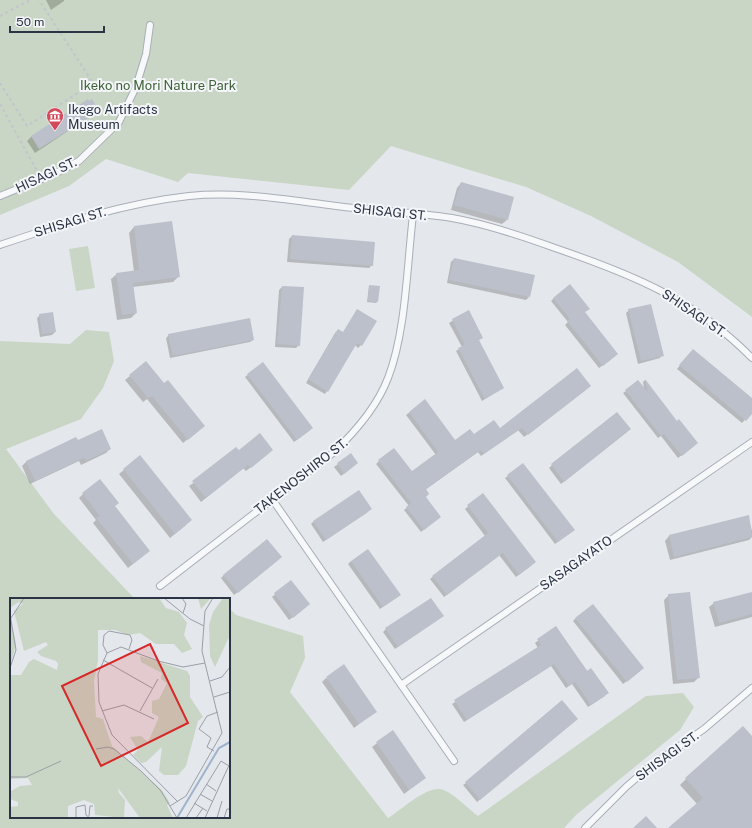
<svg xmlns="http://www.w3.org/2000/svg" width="752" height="828" viewBox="0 0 752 828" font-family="'Public Sans',sans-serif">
<rect width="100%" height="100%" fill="#e4e7ec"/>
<path fill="#c9d6c5" d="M0 0H752V317L678 262 591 216 526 187 391 146 349 190 188 173 178 182 106 159 69 186 0 215Z
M88 246 95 288 76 291 69 249Z
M86 330 109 332 114 361 103 388 81 419 6 449 54 514 135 599H11V817H229V608L236 615 303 636 305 658 290 692 388 818C401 810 425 787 440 789 452 791 468 809 478 816L646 696 683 693 694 707 680 730 576 815 564 828H0V341L70 344Z"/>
<path fill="#0003" d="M46 0H64V1L51 10Z
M98 111 35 153 27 141 32 136Z
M461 183 507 220 502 224 451 210 457 188Z
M171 222 179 276 173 282 133 287 136 313 131 318 117 320 111 279 117 274 134 272 129 233 134 227Z
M292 236 372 265 369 268 287 262 289 239Z
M454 259 529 297 526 300 447 283 451 262Z
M369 286 377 302 376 303 367 302Z
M282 287 299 345 296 348 275 347 279 290Z
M554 298 584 313 614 357 599 368 565 325 568 322 551 301Z
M629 310 662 355 660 358 638 364 626 313Z
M357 311 361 345 358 348 355 345 325 394 306 383 335 333 338 330 343 333Z
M468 311 482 337 478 341 503 388 482 401 456 351 462 347 449 323Z
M40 315 55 332 52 335 40 337 37 318Z
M169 335 253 340 250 342 170 358 166 338Z
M690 353 752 399V412L742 423 677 369Z
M263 363 309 431 294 442 245 377Z
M130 376 199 430 183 443 147 399 143 402 125 380Z
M645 380 694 446 678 458 661 436 658 438 623 393 626 391 644 389 643 382Z
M587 389 524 437 518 430 481 456 478 452 425 490V497L437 519 421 532 404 510 409 506 376 464 379 461 412 472 436 455 406 415 425 401 455 441 500 429Z
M627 432 561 484 549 468 552 465Z
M76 439 77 442 110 449 106 453 81 465 79 461 30 484 22 466 26 462Z
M239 451 268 454 246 471 243 468 201 502 189 486Z
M350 455 354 466 341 476 334 467Z
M140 457 186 525 170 538 119 474Z
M508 476 570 533 555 544 505 478Z
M83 494 114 506 144 555 128 568 93 523 96 520 79 498Z
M483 494 532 565 516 577 499 555 444 597 430 579 485 536 465 509Z
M368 512 323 542 311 524 313 522Z
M748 516 752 531V537L749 540 670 560 665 541 669 536Z
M278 560 234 595 221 578 224 575Z
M351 561 400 595 380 609 348 564Z
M291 581 306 607 289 620 272 597Z
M752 593V617L715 627 709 607 714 603Z
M669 595 699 677 694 682 673 684 664 600Z
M440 618 395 649 383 632 386 629Z
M576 618 640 671 623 684 573 621Z
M556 627 605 696 588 707 572 684 566 688 551 666 464 722 452 704 538 648 535 643Z
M326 678 375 712 354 728 322 682Z
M574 721 477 802 463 785 466 783Z
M393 731 425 778 404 794 372 747Z
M752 738V828H670L697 804 680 785 686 779Z"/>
<path fill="#bbc0ca" d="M88 99 89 101 92 99 99 111 39 149 31 136Z
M461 182 514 197 508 220 454 205Z
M172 221 180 277 133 283 137 313 122 315 116 273 139 270 134 226Z
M292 235 375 242 373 266 290 259Z
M454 258 535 275 530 297 449 280Z
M570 284 590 309 585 312 618 354 603 366 567 321 570 319 553 298Z
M369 285 380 286 378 302 368 301Z
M282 286 304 287 300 346 277 344Z
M651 304 664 356 641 361 628 309Z
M357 309 377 321 362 346 357 343 328 392 308 379 338 329 343 332Z
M469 310 483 338 479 340 504 388 485 399 458 348 465 345 452 319Z
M53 312 56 332 42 334 39 314Z
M250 318 254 340 173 356 168 334Z
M693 349 752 398V414L746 421 679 365Z
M146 361 164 383 168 380 205 426 188 440 152 396 148 398 129 375Z
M263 362 313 428 297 440 247 374Z
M577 368 591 386 528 435 522 428 484 454 481 450 426 489 429 494 426 497 441 517 424 530 406 507 411 503 378 460 394 448 412 471 438 452 409 412 425 399 455 440 470 429 474 434 494 420 500 428Z
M645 379 677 421 679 419 698 443 682 456 664 434 661 436 625 390 638 380 648 392Z
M617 412 631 429 564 482 551 464Z
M102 429 111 449 86 461 84 458 35 481 26 461 76 437 78 440Z
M260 433 273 450 251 468 248 465 206 498 192 481 236 447 239 450Z
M351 453 358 463 344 474 337 463Z
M140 455 192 520 175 534 123 469Z
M523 463 575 530 558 542 507 475Z
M100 479 119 503 115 506 150 551 133 564 96 518 100 516 82 493Z
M359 490 372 509 326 540 313 521Z
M483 493 536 562 519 575 503 553 447 595 432 576 488 533 467 505Z
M749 515 752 537 674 557 669 535Z
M267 539 282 557 238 593 223 575Z
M368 549 401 595 383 607 351 561Z
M291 580 310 604 293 618 274 593Z
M690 592 700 678 677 680 668 594Z
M752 592V614L719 623 713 602Z
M431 598 444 616 398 647 385 628Z
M593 604 644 668 627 682 575 618Z
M556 626 587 671 591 668 609 693 591 705 575 682 569 686 554 664 467 720 454 700 541 645 537 639Z
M344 664 377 712 359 724 326 677Z
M562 700 578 719 480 800 465 782Z
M743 726 752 736V828H668L703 798 685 778Z
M393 730 426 778 409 790 376 742Z
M646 816 657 828H633Z"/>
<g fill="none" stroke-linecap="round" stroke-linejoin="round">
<g stroke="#a9aeb7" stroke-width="8">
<path id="lane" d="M0 196 54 174 79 161 119 122 136 87 146 54 150 25
M0 245C62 224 124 203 189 196 239 191 287 200 336 206 375 211 414 212 452 218 487 224 522 236 555 248 631 274 694 299 752 358
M272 499 454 761
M160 586 334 452C356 431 377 407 388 378 406 332 407 265 413 215
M401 685 752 442
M585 828 626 787 648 768 704 729 752 688"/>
</g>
<path stroke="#c2c5cb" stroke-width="2" stroke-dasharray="3 3" stroke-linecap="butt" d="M0 16 30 0
M0 83 27 126 93 83 39 0
M0 104 37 171"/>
<use href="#lane" stroke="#f7f8fa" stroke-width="6"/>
</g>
<defs>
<g id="museum-pin" transform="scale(0.9)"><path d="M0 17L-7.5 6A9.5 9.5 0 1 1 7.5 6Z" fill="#d1495b" stroke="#f4f6f9"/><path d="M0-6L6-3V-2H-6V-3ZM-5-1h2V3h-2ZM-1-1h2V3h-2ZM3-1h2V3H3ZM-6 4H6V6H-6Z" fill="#fff"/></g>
</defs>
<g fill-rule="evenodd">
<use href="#museum-pin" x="55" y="116"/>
</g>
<g text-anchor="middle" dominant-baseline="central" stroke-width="4" stroke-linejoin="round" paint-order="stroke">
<g font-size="13" fill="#3f6138" stroke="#f4f6f9">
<text x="158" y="85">Ikeko no Mori Nature Park</text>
</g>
<g font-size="13" fill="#2b3445" stroke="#f4f6f9" text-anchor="start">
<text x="68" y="109">Ikego Artifacts<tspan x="68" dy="15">Museum</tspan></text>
</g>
<g font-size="13" fill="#2b3445" stroke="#f4f6f9">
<text transform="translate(46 175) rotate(-25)">HISAGI ST.</text>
<text transform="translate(390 212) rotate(6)">SHISAGI ST.</text>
<text transform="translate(70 222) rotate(-17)">SHISAGI ST.</text>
<text transform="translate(694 313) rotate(34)">SHISAGI ST.</text>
<text transform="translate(301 476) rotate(-38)">TAKENOSHIRO ST.</text>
<text transform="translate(576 563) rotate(-35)">SASAGAYATO</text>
<text transform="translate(667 756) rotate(-36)">SHISAGI ST.</text>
</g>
</g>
<g transform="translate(10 598)">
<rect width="220" height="220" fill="#e4e7ec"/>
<path d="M0 0H149L156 10 169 14 177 25 174 37 182 51 172 55 164 46H146L130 35 119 37 105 32H88V62L84 83 86 119 93 121 102 148 151 191 160 205 157 207 163 220H130L108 190 109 195 115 202 114 220 85 217 84 206 74 202 58 208V220H0V209L8 208V204L0 201V191L1 193 10 188 22 187 18 180 0 181V77H11L19 64 24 61 47 72 48 66 46 63 31 58 27 54 38 47 36 44 14 53 4 13 13 6 9 4 1 9ZM188 0H201L191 11ZM213 0H220V37L205 69 200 58 199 27 203 14ZM0 14 6 46 0 68ZM130 58 177 73 180 78V99L193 119 188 123 176 168 168 177H154L149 173 152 149 136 164 131 165 123 157 128 152 120 139 131 138 138 144 149 119 142 115V103L149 101 157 85 151 81 152 75 131 64Z" fill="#c9d6c5"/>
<path fill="none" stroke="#9fb4cc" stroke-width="2" d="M167 220 209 150 220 144"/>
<path fill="none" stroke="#9a9fa9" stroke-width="1" d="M154 0 180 21 194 28M172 0 176 6 173 15M0 17 6 52 0 70M1 20 14 0M97 55 93 47 94 37 99 33 120 37 122 42 119 51M93 62 142 90M200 83 212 79 220 69M204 99 220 94M92 113 114 107 144 121M130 113 148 81M86 151 98 149 104 151 131 173 151 193 167 220M204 153 197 149 201 140 189 131 197 118 208 114M0 179H16L51 163M196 186 206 193M190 196 202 203M168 204 102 137 89 104 88 76 97 55 111 49 148 63 173 69 195 65M184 205 197 213M160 208 176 198 212 135 192 53 195 13 203 0M79 218 80 208H83M66 220V209L75 207 76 217 80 220M176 220 211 163 219 168M186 220 193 210M195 220 220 165M207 220 212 203M214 220 217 211H220"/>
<path fill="#d62828" fill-opacity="0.15" stroke="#d62828" stroke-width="2" d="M140 46 178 125 91 168 52 88Z"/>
<rect width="220" height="220" fill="none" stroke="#2b3445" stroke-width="2"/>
</g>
<path d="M10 26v6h94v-6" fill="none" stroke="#2b3445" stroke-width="2"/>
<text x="16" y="26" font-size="12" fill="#2b3445" stroke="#f4f6f9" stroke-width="3" paint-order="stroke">50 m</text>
</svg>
